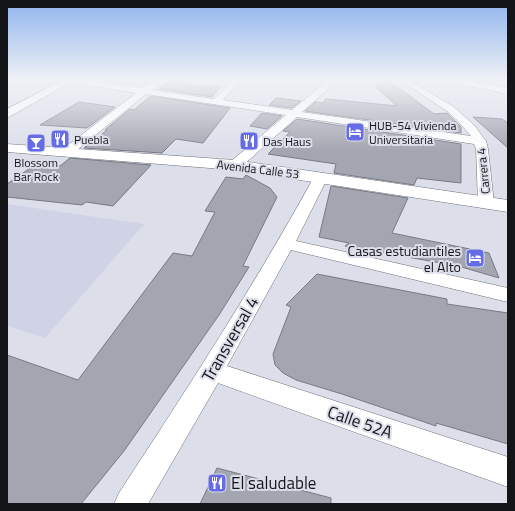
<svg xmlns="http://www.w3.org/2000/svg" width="515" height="511" viewBox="0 0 515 511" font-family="'Titillium Web',sans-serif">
<rect width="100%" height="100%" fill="#dcdfea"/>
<path fill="#cfd3e5" d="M7 204 144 224 45 338 7 326Z"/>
<path fill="#c5cdfb" d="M96 80H149L138 86Z"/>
<path fill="#a3a5b0" stroke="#777983" d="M170 80H185L184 85 221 86 212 97 159 89Z
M380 80H388L434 114 447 113 461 127V133L305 111 315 102 323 103 326 99 397 106 375 86Z
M151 96 230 108 203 143 176 139 162 153 84 148 107 130H105L130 109 134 110Z
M276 98 301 101 292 108 269 105Z
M79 102 115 107 87 128 40 125Z
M262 113 282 116 267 129 250 126Z
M473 117 502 119 508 123V148Z
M297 119 461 144V183L417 178 414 185 334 173 336 164 268 154 290 132 283 131Z
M70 158 151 165 113 206 86 202 82 205 7 197V184L36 164 60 166Z
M246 175 270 188 277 197 243 266 249 267 219 315 124 451 81 504H7V355L78 380 173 253 192 256 215 212 205 211 226 177 243 179Z
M331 186 408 198 392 233 489 253 499 278 441 261V263L345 246 349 243 319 237Z
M317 274 447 299V304L508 313V444L436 423V426L342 394 296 380 283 373 275 365 273 354 291 307 286 305Z
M217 468 331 498V504H200Z"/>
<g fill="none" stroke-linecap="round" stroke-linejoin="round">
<g stroke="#6d6f79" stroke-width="1">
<path id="street" d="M65 80H84L142 88 156 80H165L152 90 214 99 233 80H241L223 100 292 110 322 85 325 80H333L328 89 302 112 471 136 457 120 447 111 400 80H409L454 107 474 125 486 141 488 149 494 203 491 206 486 208 481 206 478 203 476 149 474 144 297 117 240 168H230L229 165 230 162 286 115 146 94 71 155H63L61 152 63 149 136 93 69 82Z
M321 173 326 174 328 177 296 241 508 288V302L291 250 227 366 508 457V487L218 383 148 504H114L119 493C187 389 254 286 314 177L316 174Z"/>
</g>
<g stroke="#6d6f79" stroke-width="1">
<path id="secondary" d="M449 80H467L508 88V94L454 83Z
M7 144 235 160 508 200V212L235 170 7 152Z"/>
</g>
<g stroke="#6d6f79" stroke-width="1">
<path id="primary" d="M63 80H75L7 118V109Z"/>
</g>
<use href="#street" fill="#fff" fill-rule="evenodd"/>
<use href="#secondary" fill="#fff" fill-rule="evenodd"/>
<use href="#primary" fill="#fff" fill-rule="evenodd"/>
</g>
<linearGradient id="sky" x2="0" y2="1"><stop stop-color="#8fb4ed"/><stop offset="0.53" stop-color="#eff1f6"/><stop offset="1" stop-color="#eff1f6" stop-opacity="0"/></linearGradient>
<rect width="515" height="151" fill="url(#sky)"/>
<defs>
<g id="hotel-square" transform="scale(1)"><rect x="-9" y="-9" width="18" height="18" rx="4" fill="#656ce5" stroke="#dcdfea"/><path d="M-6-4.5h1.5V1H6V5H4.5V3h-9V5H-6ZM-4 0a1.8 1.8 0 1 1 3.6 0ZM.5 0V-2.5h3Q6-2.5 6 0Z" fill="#fff"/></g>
<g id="restaurant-square" transform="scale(1)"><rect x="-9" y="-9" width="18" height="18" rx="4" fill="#656ce5" stroke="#dcdfea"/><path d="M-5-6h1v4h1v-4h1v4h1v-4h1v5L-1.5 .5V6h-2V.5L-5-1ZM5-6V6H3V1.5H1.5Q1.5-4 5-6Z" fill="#fff"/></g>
<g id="bar-square" transform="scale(1)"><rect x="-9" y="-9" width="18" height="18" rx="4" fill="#656ce5" stroke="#dcdfea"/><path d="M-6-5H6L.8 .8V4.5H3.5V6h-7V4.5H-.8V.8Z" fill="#fff"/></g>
</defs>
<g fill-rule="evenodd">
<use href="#hotel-square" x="355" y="132"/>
<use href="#restaurant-square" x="60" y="139"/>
<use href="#restaurant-square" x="249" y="141"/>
<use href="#bar-square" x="36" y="143"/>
<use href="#hotel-square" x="475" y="258"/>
<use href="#restaurant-square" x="217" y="483"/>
</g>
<g text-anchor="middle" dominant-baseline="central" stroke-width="4" stroke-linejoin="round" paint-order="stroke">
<g font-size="12" fill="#141519" stroke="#dcdfea" text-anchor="start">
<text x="369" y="125">HUB-54 Vivienda<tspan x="369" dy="14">Universitaria</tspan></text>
<text x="74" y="139">Puebla</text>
<text x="263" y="141">Das Haus</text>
<text x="36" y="162" text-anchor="middle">Blossom<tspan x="36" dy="14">Bar Rock</tspan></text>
</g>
<g font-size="12" fill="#141519" stroke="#dcdfea">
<text transform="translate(258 169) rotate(7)">Avenida Calle 53</text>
<text transform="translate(483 171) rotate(-96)">Carrera 4</text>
</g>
<g font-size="14" fill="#141519" stroke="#dcdfea" text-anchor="end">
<text x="461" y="250">Casas estudiantiles<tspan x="461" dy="16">el Alto</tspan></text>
</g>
<g font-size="17" fill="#141519" stroke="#dcdfea">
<text transform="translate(230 339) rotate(-60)">Transversal 4</text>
<text transform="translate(360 422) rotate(19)">Calle 52A</text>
</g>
<g font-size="17" fill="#141519" stroke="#dcdfea" text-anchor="start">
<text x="231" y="483">El saludable</text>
</g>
</g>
<rect width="515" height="511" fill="none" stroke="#141519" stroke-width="16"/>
</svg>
